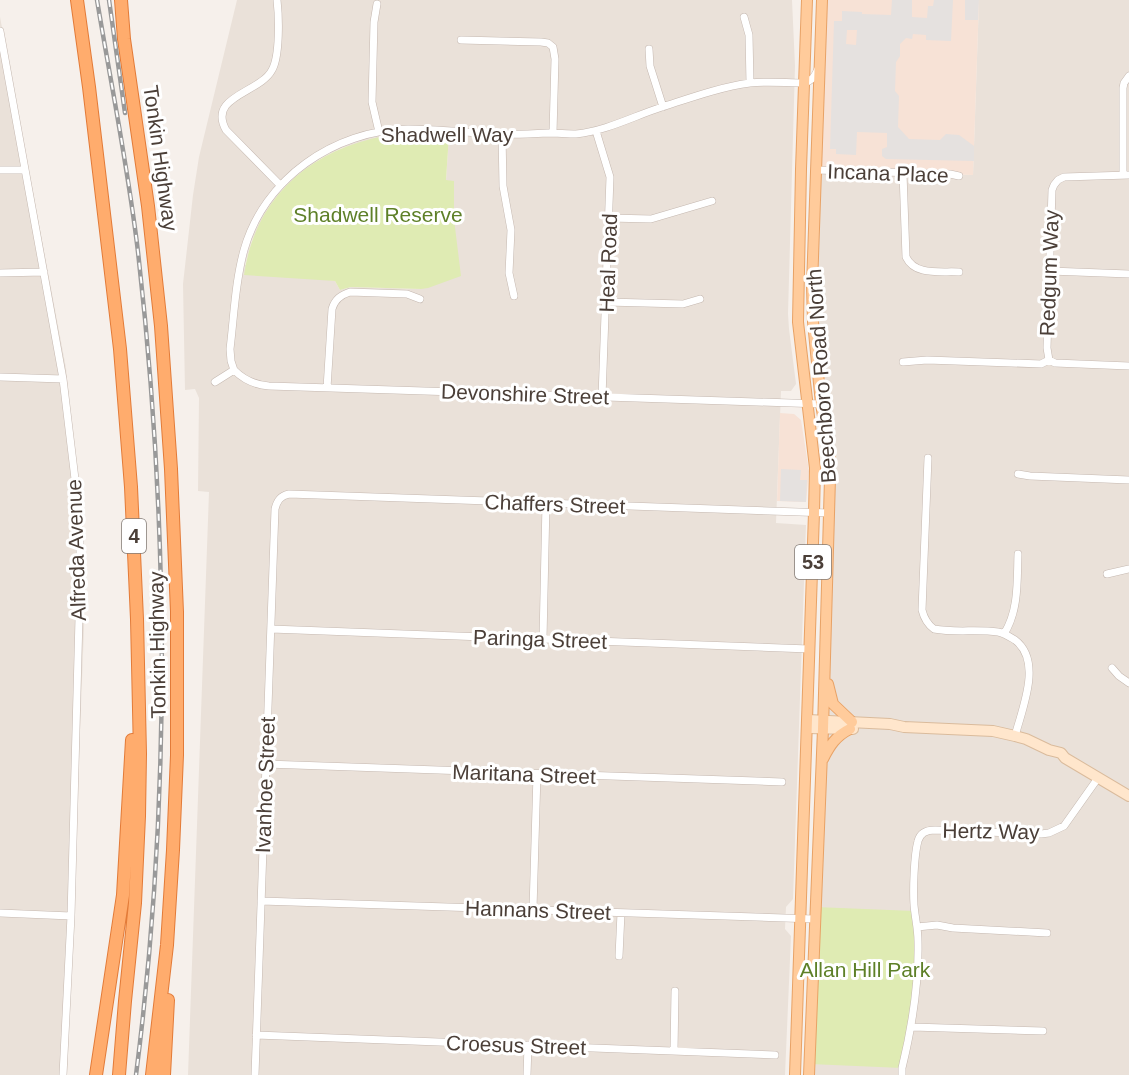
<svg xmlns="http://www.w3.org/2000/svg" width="1129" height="1075" viewBox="0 0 1129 1075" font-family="Helvetica,sans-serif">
<rect width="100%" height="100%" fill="#f6f0eb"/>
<path fill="#eae1d9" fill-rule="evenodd" d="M237 0H792L795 66 788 314 789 329 796 384 791 391H781L776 523 806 525 793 899 786 907 785 929 791 936 785 1075H188L209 492 198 491 199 398 195 389 185 390 183 284 193 195 199 157ZM409 133 449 135 446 181 454 182V219L421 289 351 287 340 290 335 281 245 265 252 240 274 201 284 188 302 172 320 159 342 148 393 134Z
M979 0H1129V1075H809L830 498 813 322 816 170 973 175Z
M0 17 66 368 86 575 67 1075H0Z"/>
<path fill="#f7e2d6" d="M822 0H979L973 175 816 170Z
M780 413 794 414 801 420 809 471 806 502 777 501Z"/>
<path fill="#dfebb3" d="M409 133 449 135 446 180 454 181V219L461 276 428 288 421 289 351 287 340 290 335 281 244 275C256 188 325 139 409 133Z
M815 907 915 911 918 953 902 1068 810 1064Z"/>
<path fill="#e5e1df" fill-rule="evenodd" d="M892 0H912V17L927 18 928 6H933L934 0H953L951 41 926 40V35L913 34 912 39 906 38 900 44V56L896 62 895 91 899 96 898 127 909 139 940 140 946 134 959 135 974 146V161L886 159 882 156V149L887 147V133L857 132 856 155 836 154V149H830L834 21H842V11L862 12V14L891 15ZM847 30H857L856 45 846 44Z
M965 0H979L978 20H965Z
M781 469 801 470 800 480H807L806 502 780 501Z"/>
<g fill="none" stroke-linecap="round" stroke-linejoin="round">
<g stroke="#c5b8b0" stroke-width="8">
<path id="street" d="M277 0C279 17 280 56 272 70 260 93 207 96 226 130L280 185
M377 4 374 22 372 102 379 132
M744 17 749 35 750 83
M0 31 63 379 75 479 80 542V581L71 916 63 1075
M461 40 541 42 548 43 553 47 555 59 553 133
M649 49 650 66 663 107
M804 83C812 81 815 76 818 69
M596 131 610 177 602 397
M502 134 503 186 511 230 509 273 514 296
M0 170H24
M816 170 950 174 959 176
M903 173 906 257C915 276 940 271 959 272
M1123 175V88L1124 83 1129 76
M1129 175 1064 177 1058 180 1054 185 1052 190 1047 348 1049 360 1055 363 1129 366
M609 218 651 219 712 201
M1050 271 1129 274
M0 273 44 272
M606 302 683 304 700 299
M903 362 927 360 1041 364 1049 360
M234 370 231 361 230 349C234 317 235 282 244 250 264 179 334 130 408 129 438 129 468 133 498 134 515 135 532 134 548 133 557 133 567 134 576 134 606 131 634 116 662 107 690 98 720 87 750 83 768 81 786 83 804 83
M234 370C244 380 255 385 269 386L821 404
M0 377 63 379
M215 382 234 370
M327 388 332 309C335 299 341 295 350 292L407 294 420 299
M928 458 922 610C924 618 927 624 934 629 955 633 977 629 998 632 1004 633 1010 637 1015 640 1043 661 1022 709 1015 736
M1018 474 1030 476 1129 480
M1107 574 1129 569
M271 629 809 649
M1004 634C1019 610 1017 581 1018 554
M543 639 546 503
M1112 668 1119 676 1129 683
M266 764 782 782
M261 901 814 919
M533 909 537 774
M0 913 71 916
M917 927 937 925 953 928 1047 933
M619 956 621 913
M912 1027 1043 1031
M256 1035 775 1055
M674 1051 675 991
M255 1075 275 509C277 501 280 496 289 494L829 513
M527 1075 528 1045
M902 1075V1068C912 1027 919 984 918 941 918 929 915 917 914 905 913 890 914 855 918 841 920 833 927 830 935 830L1041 834 1049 833 1064 826 1098 778"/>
</g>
<g stroke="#dabb9c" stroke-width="12">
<path id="secondary" d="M808 720 890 724 904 727 993 731 1015 736 1026 739 1049 750 1061 753 1065 758 1129 796
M807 728 853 729"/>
</g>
<g stroke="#e8a266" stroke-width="12">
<path id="primary" d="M828 684 833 704 852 722
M823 759C830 745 836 736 850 729
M795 1075 814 513 815 468 798 322 801 169 807 0
M809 1075 823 729 830 478V458L821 404 813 322 812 286 822 0"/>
</g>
<g stroke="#e37b38" stroke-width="14">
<path id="highway" d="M77 0 89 87 120 349 131 487 137 619 140 754 139 816 135 903 125 1001 119 1075
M121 0 124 39 148 206 161 326 171 469 177 612V755L173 850 167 945 152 1075
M96 1075 123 895 132 740
M164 1075 168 1000"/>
</g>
<use href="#street" stroke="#fff" stroke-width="7"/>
<use href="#secondary" stroke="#ffe6cc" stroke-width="10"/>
<use href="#primary" stroke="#ffcb9b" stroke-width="10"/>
<use href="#highway" stroke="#ffac6d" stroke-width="12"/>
<g stroke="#999" stroke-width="4.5">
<path id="rail" d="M97 0C111 84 128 167 138 252 169 525 171 802 136 1075
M109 0 125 113"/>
</g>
<use href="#rail" stroke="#fff" stroke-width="2" stroke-dasharray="7" stroke-linecap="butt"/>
</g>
<g text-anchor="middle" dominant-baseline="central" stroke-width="6" stroke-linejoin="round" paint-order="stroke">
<g fill="#fff" stroke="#817974" stroke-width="1.5">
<rect x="122" y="519" width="24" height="34" rx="4.5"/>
<rect x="795" y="545" width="36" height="34" rx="4.5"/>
</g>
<g font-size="20" font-weight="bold" fill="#4b3f38">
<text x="134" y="536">4</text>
<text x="813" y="562">53</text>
</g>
<g font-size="21" fill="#4b3f38" stroke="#fff">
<text x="447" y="134">Shadwell Way</text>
<text transform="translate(161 158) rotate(82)">Tonkin Highway</text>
<text transform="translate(888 173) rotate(2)">Incana Place</text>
<text transform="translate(608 263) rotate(-88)">Heal Road</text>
<text transform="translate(1049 273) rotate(-88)">Redgum Way</text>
<text transform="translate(821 376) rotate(-94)">Beechboro Road North</text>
<text transform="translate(525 394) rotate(2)">Devonshire Street</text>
<text transform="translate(555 504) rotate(2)">Chaffers Street</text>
<text transform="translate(76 550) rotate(-92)">Alfreda Avenue</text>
<text transform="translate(540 639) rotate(2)">Paringa Street</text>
<text transform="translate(157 645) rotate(-91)">Tonkin Highway</text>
<text transform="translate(524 774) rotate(2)">Maritana Street</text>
<text transform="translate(265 785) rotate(-88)">Ivanhoe Street</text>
<text transform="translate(991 831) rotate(1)">Hertz Way</text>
<text transform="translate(538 910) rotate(2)">Hannans Street</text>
<text transform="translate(516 1045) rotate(2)">Croesus Street</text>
</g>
<g font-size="21" fill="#5e8028" stroke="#fff">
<text x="378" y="214">Shadwell Reserve</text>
<text x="865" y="969">Allan Hill Park</text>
</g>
</g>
</svg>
